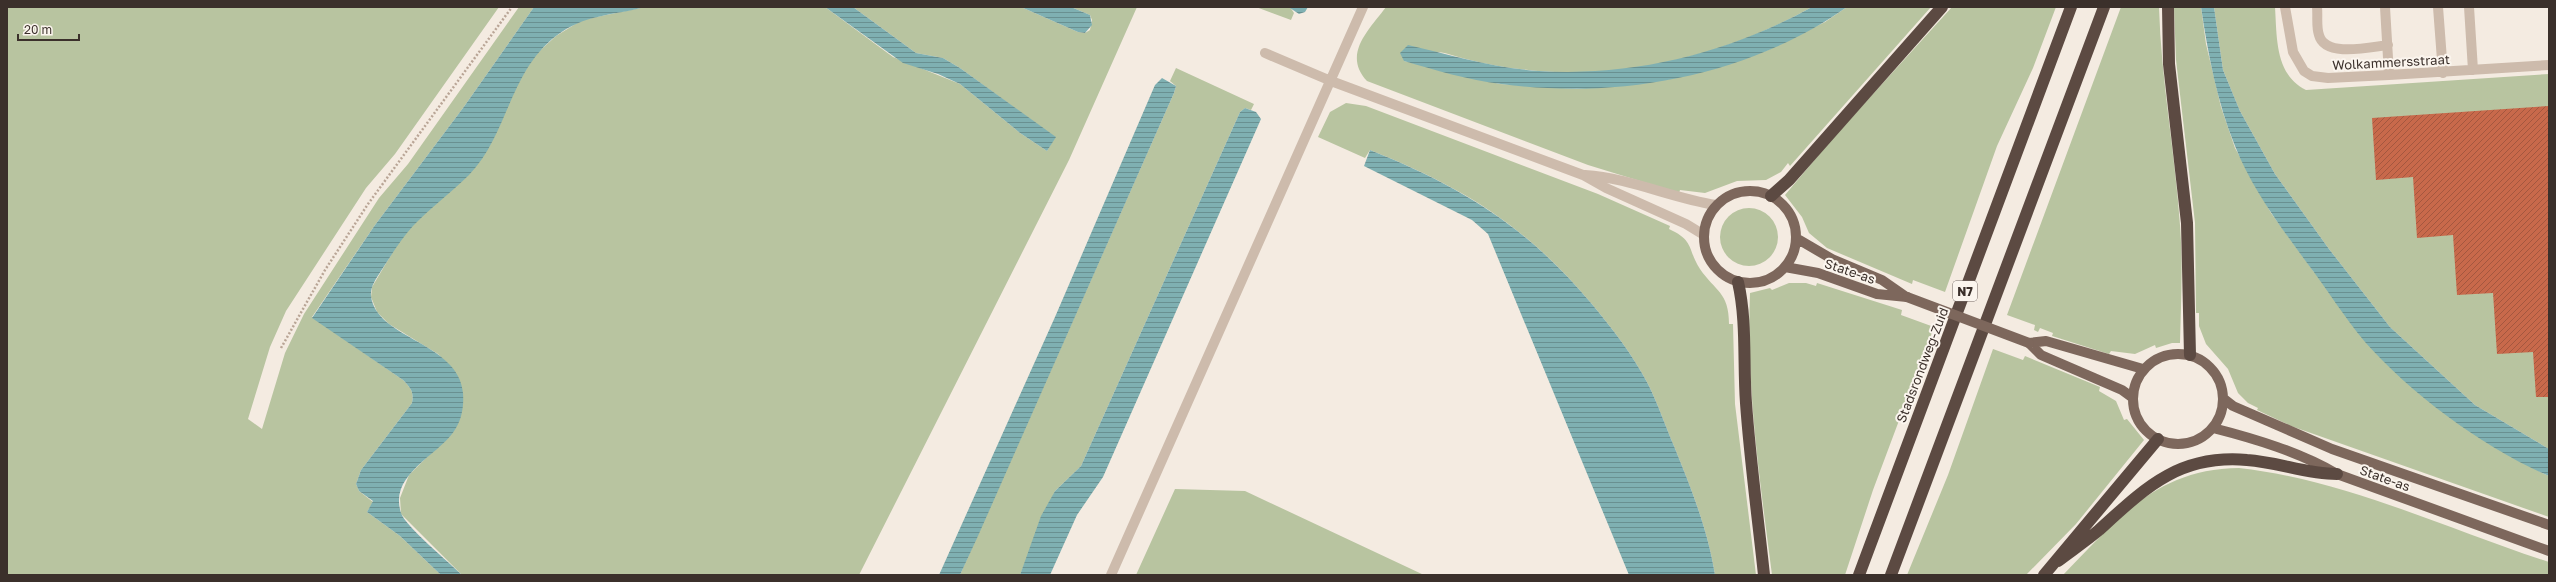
<svg xmlns="http://www.w3.org/2000/svg" width="2556" height="582" viewBox="0 0 2556 582" font-family="'Golos Text',sans-serif">
<defs>
<pattern id="water-rules" width="6" height="5" patternUnits="userSpaceOnUse"><rect width="6" height="5" fill="#7fb0b2"/><path d="M0 2.5h6" fill="none" stroke="#699091"/></pattern>
<pattern id="building-hatch" width="6" height="6" patternUnits="userSpaceOnUse"><rect width="6" height="6" fill="#c8694b"/><path d="M-1 1l2-2M0 6l6-6M5 7l2-2" fill="none" stroke="#a4573f"/></pattern>
</defs>
<rect width="100%" height="100%" fill="#f4ebe1"/>
<path fill="#b8c4a0" d="M7 7H499L395 154 366 188 286 311 270 347 248 419 262 429 285 353 304 314 379 198 408 164 519 7H534L463 108 375 225 312 317 403 380C411 388 414 392 412 403L361 470 356 484 359 491 373 502 367 512 400 536 441 575H7Z
M645 7H825L893 57 960 84 1020 133 1047 151 1055 137 960 68 943 58 916 53 853 7H1021L1078 32 1085 33 1090 30 1092 20 1090 15 1071 7H1137L1069 160 859 575H462L401 514 400 498 409 475 455 429 453 370 438 354 389 324 377 312 371 297 372 287 397 245 517 85 534 56 556 36 582 20Z
M1256 7H1290L1294 13 1291 20Z
M1386 7H1812C1730 53 1632 79 1538 71 1514 69 1489 65 1466 59 1457 57 1448 53 1439 52 1429 51 1414 58 1404 61L1500 84 1577 89 1670 79 1716 68 1768 50 1825 22 1847 7H1931L1790 166 1788 163 1781 172 1766 180 1737 181 1705 193 1680 190 1679 193 1588 165 1367 81C1342 54 1369 30 1386 7Z
M1952 7H2056L2033 68 1997 146 1945 292 1913 280 1912 284 1827 248 1809 233 1802 217 1785 195 1833 138Z
M2121 7H2159C2161 80 2175 152 2180 225 2183 264 2181 304 2180 343H2172L2156 348 2155 345 2135 354 2111 351 2109 354 2052 336 2053 333 2040 328 2038 332 2034 330 2035 325 2007 315Z
M2174 7H2201L2206 44 2221 107 2235 148 2271 213 2314 272 2540 472 2549 476V517L2291 426 2257 410 2258 408 2248 403 2238 393 2228 369 2206 344 2199 326V313H2196L2195 223 2176 60Z
M2214 7H2275C2277 38 2275 75 2306 90L2549 74V449L2475 405 2390 327 2329 249 2275 174 2240 111 2223 70Z
M1176 68 1254 104 1251 110 1245 108 1240 112 1081 466 1055 491 1020 575H960L1174 93 1176 86 1170 81Z
M1346 103 1366 106 1598 194 1670 226 1669 229C1695 241 1687 249 1700 269 1715 291 1729 292 1729 324H1733L1735 404 1756 575H1715C1708 530 1691 488 1674 446 1665 425 1658 404 1648 384 1633 355 1612 328 1591 303 1526 226 1463 187 1370 150L1365 158 1318 137 1330 112Z
M1720 237a29 29 0 1 1 58 0a29 29 0 1 1-58 0Z
M1789 283H1806L1816 286 1817 283 1902 310 1901 315 1934 327 1873 490 1845 575H1772C1760 481 1746 388 1750 293L1770 288 1772 290Z
M1993 349 2023 360 2025 356 2100 387 2099 391 2116 401 2124 420 2127 419 2144 440 2076 524 2026 575H1907L1948 475Z
M2239 468C2347 480 2446 529 2549 562V575H2063C2117 520 2155 469 2239 468Z
M1175 489 1245 491 1424 575H1136Z"/>
<path fill="url(#water-rules)" d="M534 7H645C611 16 585 14 556 36 509 72 508 135 469 175 451 193 430 208 413 226 400 240 391 256 381 271 376 279 370 287 371 296 376 339 459 342 463 393 464 405 462 418 456 428 441 455 388 473 401 513 405 526 450 563 462 575H441L400 536 367 512 373 501 359 491 356 484 361 470 412 403C414 392 411 388 403 380L312 318 375 225 463 108Z
M825 7H853L916 53 943 58 960 68 1056 137 1047 151 1020 133 960 84 938 74 903 63Z
M1021 7H1071L1090 15 1092 25 1085 33 1078 32Z
M1308 7 1305 12 1299 14 1290 8Z
M1812 7H1847C1749 76 1618 100 1501 84 1468 80 1435 70 1404 61L1400 53 1408 45C1451 55 1494 68 1539 71 1634 77 1729 53 1812 7Z
M2201 7H2214L2223 70 2240 111 2275 174 2329 249 2390 327 2475 405 2549 449V476C2484 448 2412 395 2365 342 2344 317 2327 289 2307 263 2280 226 2252 189 2235 146 2217 102 2208 54 2201 7Z
M1162 78 1176 86 1174 93 978 536 960 575H939L1055 317 1155 85Z
M1245 108 1256 112 1261 119 1103 477 1077 515 1050 575H1020L1041 516 1055 491 1081 466 1240 112Z
M1370 150C1462 187 1526 226 1591 303 1612 328 1633 355 1648 384 1658 404 1665 425 1674 446 1691 488 1708 530 1715 575H1629L1488 234 1472 220 1364 166Z"/>
<path fill="url(#building-hatch)" d="M2549 106V397H2536L2533 352 2497 354 2493 293 2457 295 2453 235 2417 238 2413 177 2376 180 2372 118Z"/>
<g fill="none" stroke-linecap="round" stroke-linejoin="round">
<path stroke="#b9a596" stroke-width="2.5" stroke-dasharray="2 2" stroke-linecap="butt" d="M281 348 325 270 368 204 512 7"/>
<path stroke="#cdbbac" stroke-width="10" d="M2285 7 2293 52 2304 71 2312 76 2328 78 2389 75 2549 65
M2317 7C2318 15 2316 27 2319 35 2325 58 2370 47 2388 45
M2385 7 2389 75
M2438 7 2443 73
M2469 7 2473 70
M1265 53 1331 81 1583 175 1606 188 1686 224 1704 235
M1585 175C1630 178 1671 198 1716 205
M1111 575 1363 7"/>
<path stroke="#7d675c" stroke-width="10" d="M1704 237a46 46 0 1 1 92 0a46 46 0 1 1-92 0Z
M1796 238 1832 259 1882 280 1905 296
M1785 267 1818 273 1877 294 1907 297
M2029 343 2041 355 2122 390 2133 398
M2029 343 2046 341 2143 369
M2133 399a45 45 0 1 1 90 0a45 45 0 1 1-90 0Z
M2224 399 2233 406 2332 449 2549 525
M2213 428C2256 439 2299 452 2337 474L2549 551"/>
<path stroke="#5c4a42" stroke-width="12" d="M2168 7 2169 64 2187 223 2190 355
M1771 196 1789 180 1942 7
M1738 282C1747 321 1743 363 1746 403 1750 460 1758 518 1764 575
M2058 561C2071 551 2086 541 2099 530 2145 488 2179 454 2247 460 2278 462 2306 474 2337 474
M1859 575 2071 7
M1891 575 2104 7
M2044 575 2158 439"/>
<path stroke="#7d675c" stroke-width="10" d="M1907 297 2029 343"/>
</g>
<g text-anchor="middle" dominant-baseline="central" stroke-width="4" stroke-linejoin="round" paint-order="stroke">
<rect fill="#fbf5ee" stroke="#756b66" stroke-width="1" x="1953" y="281" width="24" height="20" rx="3"/>
<g font-size="12" font-weight="bold" fill="#3b302b">
<text x="1965" y="291">N7</text>
</g>
<g font-size="13" fill="#3b302b" stroke="#fbf5ee">
<text transform="translate(2391 62) rotate(-3)">Wolkammersstraat</text>
<text transform="translate(1850 271) rotate(19)">State-as</text>
<text transform="translate(1922 365) rotate(-69)">Stadsrondweg-Zuid</text>
<text transform="translate(2385 478) rotate(20)">State-as</text>
</g>
</g>
<rect width="2556" height="582" fill="none" stroke="#3b302b" stroke-width="16"/>
<path d="M18 34v6h61v-6" fill="none" stroke="#3b302b" stroke-width="2"/>
<text x="24" y="34" font-size="12" fill="#3b302b" stroke="#fbf5ee" stroke-width="3" paint-order="stroke">20 m</text>
</svg>
